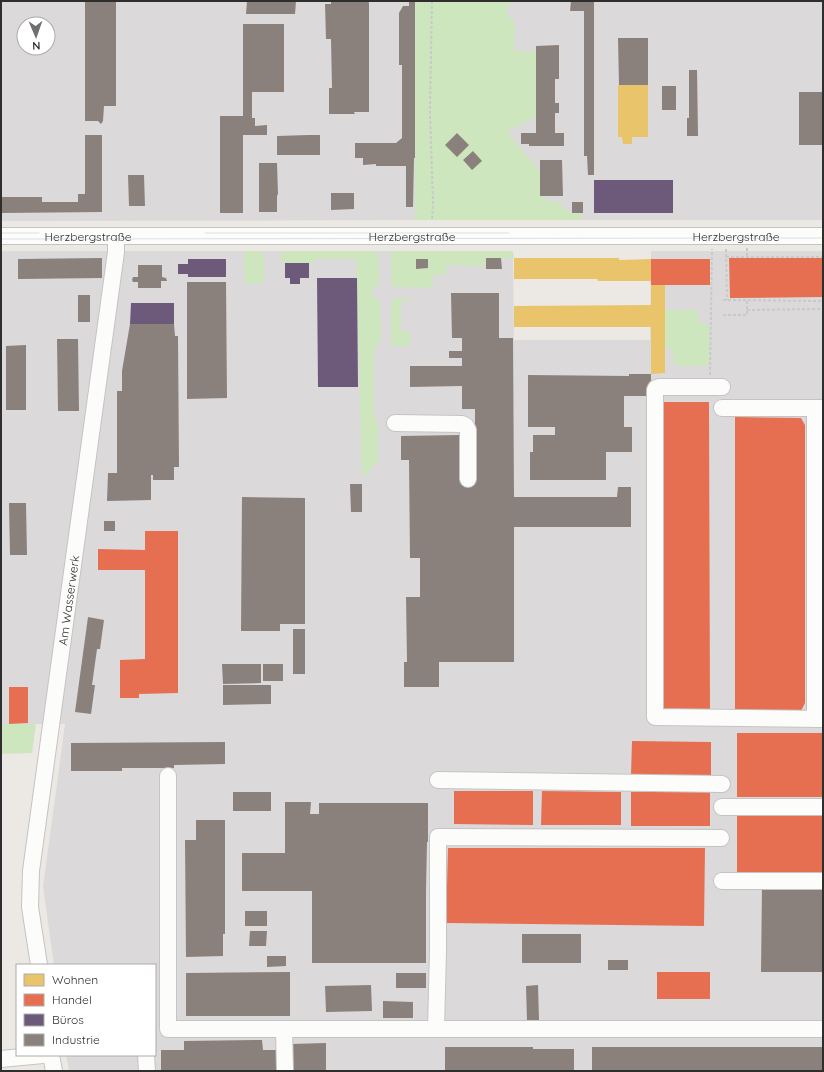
<svg xmlns="http://www.w3.org/2000/svg" width="824" height="1072" viewBox="0 0 824 1072" font-family="Quicksand,sans-serif">
<rect width="100%" height="100%" fill="#ece8e4"/>
<path fill="#dcd9db" fill-rule="evenodd" d="M1 1H415V220L1 221ZM24 24H48V48H24Z
M444 1H823V220H442Z
M1 251H513L514 340H650L651 251H823V1071H69L66 1055H155V965H54L43 887 65 724H1Z"/>
<path fill="#cee6be" d="M415 1H513V4L507 5 508 16 515 22 514 51H536V116L507 132 540 171V196H546L545 201 562 202 561 209 565 208 572 213H581V220H415Z
M244 251H262L264 263V283L245 284Z
M281 251H376L379 259V284L372 290 371 294 380 302 381 339 374 351V414L378 424V460L372 469 362 477 356 259H315L314 263H281Z
M391 251H513L514 258H486V266L447 265 446 275H433V285L429 288 395 287 391 285Z
M395 298H411V301H401V332H410V346H391V303Z
M665 310H698V322L709 325 710 366H678L673 361V349L664 348Z
M1 724H36L32 753 1 754Z"/>
<path fill="#e9c46a" d="M618 85H648V137H632V144H623L622 137H618Z
M514 258H619V260L651 259V281H598L597 279H514Z
M665 284V373L651 374V327H514V306L651 305V285Z"/>
<path fill="#e76f51" d="M729 258H823V297L730 298Z
M651 259H710V285H651Z
M659 402H709L710 711H659Z
M735 417 801 418 805 425V703L801 711H735Z
M145 531H178V693L139 694V698H120V660L145 659V570H98V549L145 550Z
M9 687H28V723L9 724Z
M737 733H823V797H737Z
M632 741 711 742V775H631Z
M454 791H533V825L454 824Z
M542 791 621 792V825H541Z
M631 792H710V826H631Z
M737 811H823V875H737Z
M448 848H705L704 926 446 923Z
M657 972H710V999H657Z"/>
<path fill="#6d597a" d="M594 180H673V213H594Z
M188 259H226V277H188V274H178V264H188Z
M285 263H309V278H300V284H290V278H285Z
M317 278H357L358 387H318Z
M131 303H174V324H130Z"/>
<path fill="#8a817c" d="M85 1H116V106H104L103 121 101 124 98 121H85Z
M247 1H296L295 14H246Z
M331 1H368L369 3V112H354L355 114H329V88H332L331 39H326L325 4H331Z
M409 1H415V158H414L413 207H406V166H376V164L363 165V158H355V143H396L402 138V65H399V13L403 6H409Z
M571 1H594V175H588L587 156H584V11H570Z
M243 24H284V92H252V118H255V126L267 125V135H243V213H220V116H243Z
M618 38H648V85H619Z
M559 45V79H555V103H559V113H555V133H564V146H529V144H521V133H536V46Z
M689 70H697L698 136H687V118H689Z
M662 86H676V110H662Z
M799 92H823V145H799Z
M457 133 469 145 457 157 445 145Z
M85 135H102V212L2 213V197H42V202H78V194H85Z
M308 135H320V155H277V136Z
M473 151 482 161 472 170 463 160Z
M540 160H562L563 196H540Z
M259 163H277L278 194 277 196V212H259Z
M128 175H144L145 206H129Z
M331 193H354V209L331 210Z
M572 202H583V213H572Z
M102 258V278L18 279V259Z
M486 258H501L502 269H486Z
M416 259H428V268L416 269Z
M138 265H162V277L166 278 167 281H161V288H138V282H133L132 280 133 277H138Z
M187 282H226L227 398 187 399Z
M451 293H499V338H513L514 497H617L618 487H631V527H514V662H439V687H404V662H407L406 597H420V558H410L409 460H401V436L460 435V482H475V409H462V386L410 387V366H462V358H449V351H462V338H452Z
M78 295H90V322H78Z
M130 324H174L175 336H178L179 467H174V480H153V475H151V500L107 501 108 473H117V391H122V371Z
M57 339H78L79 411H58Z
M26 345V410H6V346Z
M629 374H651V396H624V427H632V452H606V480H530V452H533V435H555V427H528V375L629 376Z
M350 484H362V512H351Z
M242 497 305 498V624H280V631H241Z
M9 503H26L27 555H10Z
M104 521H115V531H104Z
M88 617 104 620 100 649H97L92 685H95L91 714 75 712Z
M293 629H305V674H293Z
M222 664H261V683L223 684Z
M263 664H283V681H263Z
M223 685H271V704L223 705Z
M225 742V764L174 765V768H122V771H71V743Z
M233 792H271V811H233Z
M285 802H311L310 814H319V803H428V842H427L426 891V963H312V891H242V853H285Z
M196 820H225V934H223V956L186 957 185 840H196Z
M762 885 823 886V972H761Z
M245 911H267V926H245Z
M250 931H267L266 946H249Z
M522 934H581V963H522Z
M267 956H286V966L267 967Z
M608 960H628V970H608Z
M290 972V1016H186V973Z
M396 973H426V988H396Z
M371 985 372 1011 326 1012 325 986Z
M538 985 539 1020 527 1021 526 986Z
M383 1001 413 1002V1018H383Z
M262 1040 263 1050H279V1071H161V1050H184V1041Z
M326 1043V1071H291V1044Z
M445 1047H533V1049H574V1071H445Z
M592 1047H823V1071H592Z"/>
<g fill="none" stroke-linecap="round" stroke-linejoin="round">
<g stroke="#c5c4c5" stroke-width="18">
<g id="minor">
<path id="s1" d="M1 236H823"/>
<path d="M722 387H659L656 388 655 390V717L823 719"/>
<path d="M722 408H823"/>
<path d="M395 423 462 424 466 426 468 430V479"/>
<path d="M815 719V408"/>
<path d="M168 776V1029H823"/>
<path d="M438 780 722 784"/>
<path d="M722 807H823"/>
<path d="M722 881H823"/>
<path id="s2" d="M39 965 30 907 31 871 116 252V236"/>
<path d="M284 1029 285 1071"/>
<path d="M436 1029 438 951V837L721 838"/>
<path d="M51 1055 54 1071"/>
<path d="M146 1055 147 1071"/>
<path d="M1 1059 43 1055"/>
</g>
</g>
<path stroke="#c9c9c8" stroke-width="2" stroke-dasharray="3 2" stroke-linecap="butt" d="M432 1 430 112 433 202 432 220
M747 248V257
M726 249 727 300
M726 257H823
M723 300 823 301
M747 310 823 309
M723 315H747V300
M710 375 712 249"/>
<use href="#minor" stroke="#fcfcfb" stroke-width="16"/>
<path stroke="#dfdfe1" stroke-width="1" d="M1 233H39
M205 233H509
M1 239 823 238"/>
</g>
<g text-anchor="middle" dominant-baseline="central" stroke-width="4" stroke-linejoin="round" paint-order="stroke">
<g font-size="12" fill="#2e2e2e" stroke="#fff">
<text stroke="none"><textPath href="#s1" startOffset="87">Herzbergstraße</textPath></text>
<text stroke="none"><textPath href="#s1" startOffset="411">Herzbergstraße</textPath></text>
<text stroke="none"><textPath href="#s1" startOffset="735">Herzbergstraße</textPath></text>
<text stroke="none"><textPath href="#s2" startOffset="368">Am Wasserwerk</textPath></text>
</g>
</g>
<rect width="824" height="1072" fill="none" stroke="#2e2e2e" stroke-width="4"/>
<rect x="16" y="964" width="140" height="92" fill="#ffffff" stroke="#ababab"/>
<rect x="24" y="974" width="20" height="12" fill="#e9c46a" stroke="#ababab"/>
<text x="52" y="984" font-size="12" fill="#2e2e2e">Wohnen</text>
<rect x="24" y="994" width="20" height="12" fill="#e76f51" stroke="#ababab"/>
<text x="52" y="1004" font-size="12" fill="#2e2e2e">Handel</text>
<rect x="24" y="1014" width="20" height="12" fill="#6d597a" stroke="#ababab"/>
<text x="52" y="1024" font-size="12" fill="#2e2e2e">Büros</text>
<rect x="24" y="1034" width="20" height="12" fill="#8a817c" stroke="#ababab"/>
<text x="52" y="1044" font-size="12" fill="#2e2e2e">Industrie</text>
<g transform="translate(36 36) rotate(178)"><circle r="19" fill="#ffffff" stroke="#ababab"/>
<path d="M0-3L7 15L0 10L-7 15Z" fill="#706f6e"/>
<text y="-6" font-size="11" font-weight="bold" text-anchor="middle" fill="#2e2e2e">N</text>
</g>
</svg>
